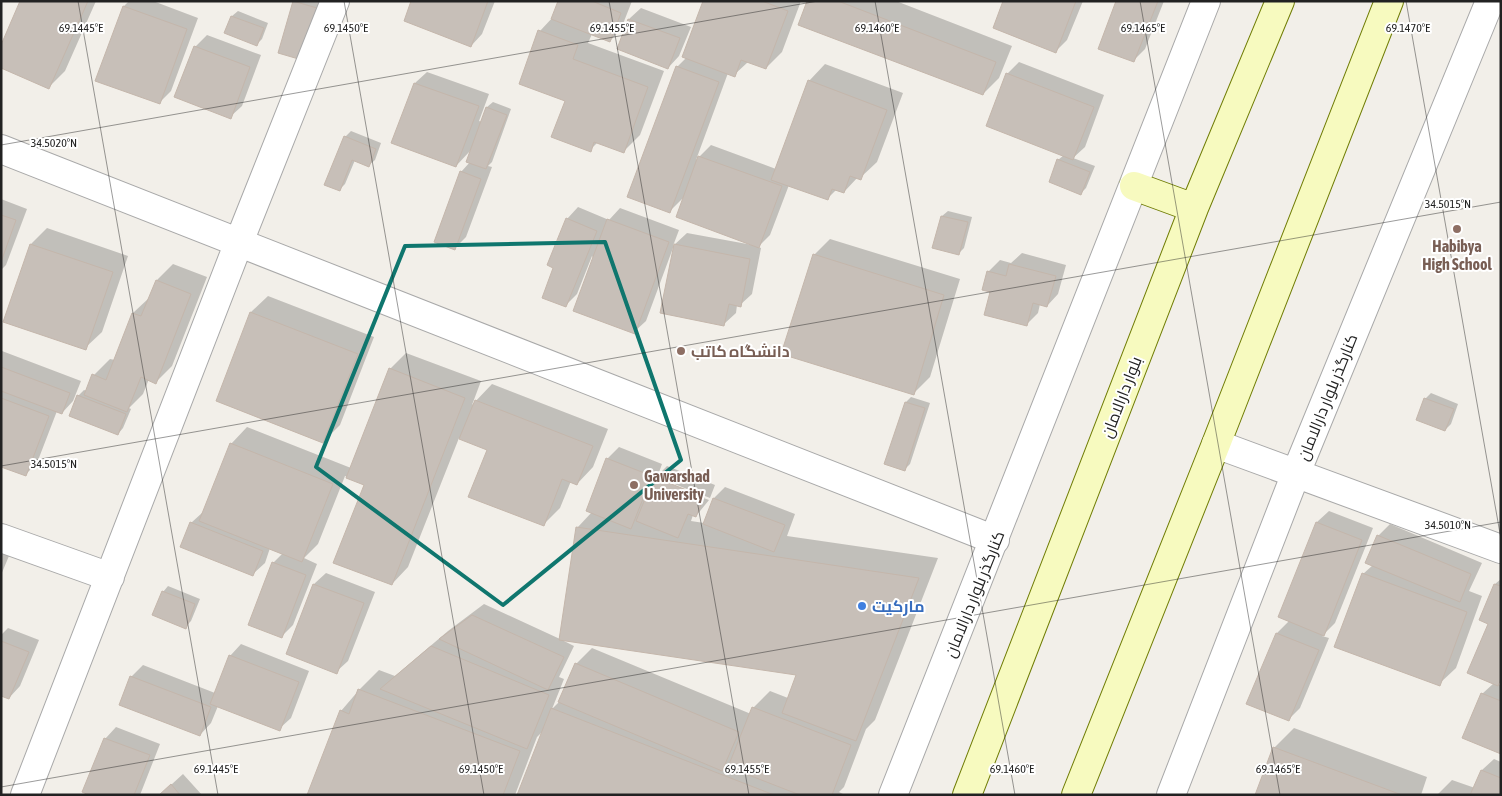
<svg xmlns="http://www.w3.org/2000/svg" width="1502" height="796" viewBox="0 0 1502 796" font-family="'Asap Condensed',Cairo,sans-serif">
<rect width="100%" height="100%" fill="#f2efe9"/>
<path fill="#0003" fill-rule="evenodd" d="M22 1H96L65 71 49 87Z
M129 1H153L198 18 171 91 160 102 124 6Z
M294 1 322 2 302 59 280 53Z
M413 1H495L482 34 471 46Z
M559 1H632L621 29 610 41 592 34 588 43 664 71 640 135 624 151 598 142 590 150 567 100 540 31 553 17Z
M704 1H801L782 52 766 68 748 62 734 75 728 73 696 160 711 145 776 169 809 81 825 64 903 93 877 162 860 178 858 177 844 192 837 189 827 199 789 185 770 235 758 247 761 248 752 294 740 305H737L736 313 724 324 673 248 646 321 634 332 592 256 577 294 565 306 555 267 567 219 578 207 609 220 620 208 679 230 673 246 687 233 758 246 684 197 669 212 677 67 686 58Z
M809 1H896L1012 46 999 78 983 94Z
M1005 1H1083L1067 40 1056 51Z
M1118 1H1164L1145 49 1133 61Z
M641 8 691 27 679 56 668 68 618 48 629 19Z
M238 11 268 23 262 39 256 45 226 33 232 16Z
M207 35 261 55 242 106 230 117 176 97 196 46Z
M1019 62 1104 95 1085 147 1073 158 1095 166 1086 188 1081 193 1058 160 1064 155 1007 74Z
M427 72 489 94 479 121 482 122 487 107 493 102 511 109 492 162 488 166 492 167 466 237 454 249 461 172 470 162 471 150 456 166 415 83Z
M351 131 381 143 375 160 369 165 355 160 345 184 339 190 345 137Z
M1 199 27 209 6 265 1 270Z
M948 211 972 217 964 248 959 253 942 216Z
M47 228 128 256 102 332 85 348 4 321 31 244Z
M830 239 960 279 930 377 913 394 814 255Z
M1022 253 1066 265 1058 294 1047 306 1040 304 1038 313 1026 325 991 291 988 272 1000 260 1011 263Z
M173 264 207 277 172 366 156 382 149 379 143 394 129 408 131 409 123 428 118 434 78 396 84 390 87 391 94 375 110 359 115 360 133 313 150 297 157 280Z
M268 296 374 337 340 425 323 442 217 401 251 312Z
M2 351 81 381 73 401 62 413 57 411 37 463 26 474 1 465Z
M406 353 481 381 472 405 492 384 608 429 593 467 577 484 571 481 560 508 544 524 488 449 459 438 408 567 392 584 365 484 345 476 318 544 304 558 317 564 293 625 282 636 273 563 283 553 270 548 265 563 253 574 191 523 203 512 231 444 247 427 351 468 390 369Z
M1431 393 1458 404 1451 424 1445 430 1425 399Z
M911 397 930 403 910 464 904 470 906 402Z
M619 447 662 464 658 475 667 466 715 485 710 498 659 478V481L709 500 696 516 693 515 691 521 704 523 714 498 725 487 795 514 787 536 938 558 875 720 866 729 844 787 839 792 845 795H518L543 731 537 737 515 795H309L341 711 359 690 379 670 395 676 448 631 484 604 560 639 577 528 592 512 607 459ZM562 640 798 674 788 698 770 691 753 708 751 714 592 648 576 664 560 701 552 709 564 679 559 677 574 646Z
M1329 511 1373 528 1335 623 1322 636 1329 638 1300 708 1288 720 1277 633 1289 621 1279 617 1317 522Z
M1390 524 1482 563 1469 591 1482 596 1456 668 1439 684 1363 574 1373 565 1378 536Z
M1 539 14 544 1 575Z
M326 573 375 592 348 661 336 672 287 653 314 584Z
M1501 579V681L1498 684 1501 685V753L1482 694 1494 683 1489 623 1495 584Z
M168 586 200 599 191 621 185 627 163 592Z
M8 628 39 640 20 686 9 698 1 695V635Z
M241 644 309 671 291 718 279 729 218 706 211 723 200 735 131 677 143 665 215 693 230 656Z
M116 727 160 744 140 795H92L105 739Z
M1294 728 1427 777 1421 795H1257L1274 748Z
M1494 759 1501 762V795H1437L1452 780 1475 788 1482 770Z
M183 774 202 795H160Z"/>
<path fill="#c7bfb8" stroke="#c4b6ab" d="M20 1H88L49 89 1 68V45Z
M293 1 317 8 302 60 278 53Z
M411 1H488L471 47 404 21Z
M558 1H592L621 13 610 42 551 19Z
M703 1H762L788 11 766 69 741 60 735 77 682 57Z
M807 1H838L996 62 983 95 798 25Z
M1003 1H1076L1056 53 993 28Z
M1116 1H1158L1134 62 1098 49Z
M123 6 187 29 160 104 95 81Z
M231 16 264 28 257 46 224 33Z
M628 19 680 38 668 69 617 49Z
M538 30 578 45 573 59 648 87 624 153 594 142 591 152 551 137 565 101 519 84Z
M194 46 250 67 231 119 174 97Z
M676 66 719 82 670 213 627 197Z
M1006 73 1094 107 1073 160 986 126Z
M808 80 887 110 861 180 850 176 844 193 832 189 828 200 771 180Z
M414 83 479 106 456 167 391 143Z
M486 107 507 115 486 169 466 162Z
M344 136 376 149 369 167 352 160 340 191 324 185Z
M698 156 782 186 759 248 676 217Z
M1057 159 1090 172 1081 195 1049 182Z
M460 171 481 179 455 250 434 242Z
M1 215 16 220 1 262Z
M941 216 968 222 959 255 932 248Z
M566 218 597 231 566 307 542 298 553 268 547 265Z
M607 219 669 242 635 334 573 311Z
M30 244 113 272 86 350 3 322Z
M674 244 750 259 741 307 729 304 724 326 660 313Z
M813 254 944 295 914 395 781 354Z
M1009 264 1056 276 1047 307 1033 303 1027 326 984 315 990 292 982 290 987 271 1006 276Z
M156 280 191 294 156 384 141 377 127 412 84 395 92 374 106 380 132 313 141 316Z
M250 312 358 354 323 443 216 401Z
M1 367 70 393 62 414 1 391Z
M389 368 465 398 392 585 333 563 364 485 346 478Z
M77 395 126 414 118 435 69 416Z
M1 398 49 416 26 476 1 467Z
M1424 398 1454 409 1445 431 1416 420Z
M475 400 593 446 577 485 562 479 544 526 468 497 487 450 459 439Z
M905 402 925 408 905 471 884 464Z
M230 443 333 484 302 562 199 521Z
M606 458 652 476 631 529 586 511Z
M654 477 704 497 696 517 688 514 678 538 636 521Z
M713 498 785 525 774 552 703 524Z
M190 522 263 551 253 576 180 547Z
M1316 522 1362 540 1324 636 1278 617Z
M576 527 919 578 856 741 782 713 796 675 559 640Z
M1377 535 1471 574 1460 602 1365 563Z
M272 562 306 575 282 638 248 625Z
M1362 573 1467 612 1440 686 1334 647Z
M313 584 364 603 337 674 286 654Z
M1494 584 1501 586V679L1498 686 1467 673 1488 624 1479 620Z
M162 591 195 604 186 629 152 615Z
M472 615 564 657 548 690 439 639Z
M1276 633 1319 650 1289 721 1246 704Z
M1 641 29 652 9 699 1 696Z
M431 646 549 695 527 749 380 689Z
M229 655 299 682 280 731 210 704Z
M575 663 739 732 722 771 558 702Z
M130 676 211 707 200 736 119 705Z
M358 689 520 751 503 795H307L340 710 349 714Z
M1481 693 1501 701V754L1462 738Z
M752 707 851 745 832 795H800L728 767Z
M551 708 774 795H517Z
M104 738 150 755 134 795H89L82 792Z
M1273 747 1402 795H1255Z
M1481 770 1501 778V795H1470Z
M171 784 180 795H159Z"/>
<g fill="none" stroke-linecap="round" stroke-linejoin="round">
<g stroke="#a9a9a9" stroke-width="30">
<path id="minor" d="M1 149 995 540
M1216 444 1501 549
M1 538 110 577
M25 795 239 242 335 1"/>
</g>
<g stroke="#a9a9a9" stroke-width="30">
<path id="tertiary" d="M893 795 1206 1
M1171 795 1296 473 1490 1"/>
</g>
<g stroke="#707d05" stroke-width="30">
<path id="secondary" d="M1134 186 1194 208
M967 795 1194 208 1280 1
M1076 795 1216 444 1389 1"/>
</g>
<use href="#minor" stroke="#fff" stroke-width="28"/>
<use href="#tertiary" stroke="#fff" stroke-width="28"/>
<use href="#secondary" stroke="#f7fabf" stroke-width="28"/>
</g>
<path fill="none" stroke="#0f766e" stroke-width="4" stroke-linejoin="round" d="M605 242 681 460 503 605 316 467 405 246Z"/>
<path fill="none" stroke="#222" stroke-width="1" stroke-opacity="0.45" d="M78 1 218 795M344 1 484 795M609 1 749 795M875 1 1015 795M1140 1 1280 795M1406 1 1501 539M1 145 818 1M1 466 1501 202M1 787 1501 522"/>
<g fill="#8d6e63" stroke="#fff" stroke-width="2">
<circle cx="1457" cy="229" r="5"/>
<circle cx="681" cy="351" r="5"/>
<circle cx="634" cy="485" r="5"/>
</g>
<circle fill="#3f7fe0" stroke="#fff" stroke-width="2" cx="862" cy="606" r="5"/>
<g text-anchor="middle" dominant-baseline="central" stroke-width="4" stroke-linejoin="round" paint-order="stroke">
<g font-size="16" font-weight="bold" fill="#785e54" stroke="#fff" text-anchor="start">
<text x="1457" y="246" text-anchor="middle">Habibya<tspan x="1457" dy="18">High School</tspan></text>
<text x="691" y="351">دانشگاه کاتب</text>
<text x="644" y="476">Gawarshad<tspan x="644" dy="18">University</tspan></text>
</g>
<g font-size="16" fill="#222" stroke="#fff">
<text transform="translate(1121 397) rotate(-69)">بلوار دارالامان</text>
<text transform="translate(1327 397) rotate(-68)">کنارگذر بلوار دارالامان</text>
<text transform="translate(974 594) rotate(-68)">کنارگذر بلوار دارالامان</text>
</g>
<g font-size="16" font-weight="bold" fill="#366cbe" stroke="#fff" text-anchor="start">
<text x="872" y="606">مارکیت</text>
</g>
</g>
<g font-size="12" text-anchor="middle" fill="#222" stroke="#fff" stroke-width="4" stroke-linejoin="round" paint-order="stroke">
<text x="81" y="32">69.1445°E</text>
<text x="346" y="32">69.1450°E</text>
<text x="612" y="32">69.1455°E</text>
<text x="877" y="32">69.1460°E</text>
<text x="1143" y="32">69.1465°E</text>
<text x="1408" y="32">69.1470°E</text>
<text x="54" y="147">34.5020°N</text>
<text x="1448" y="208">34.5015°N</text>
<text x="54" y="468">34.5015°N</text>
<text x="1448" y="529">34.5010°N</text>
<text x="216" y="773">69.1445°E</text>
<text x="481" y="773">69.1450°E</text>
<text x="747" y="773">69.1455°E</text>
<text x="1012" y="773">69.1460°E</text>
<text x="1278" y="773">69.1465°E</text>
</g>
<rect width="1502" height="796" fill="none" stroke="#222222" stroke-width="5"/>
</svg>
